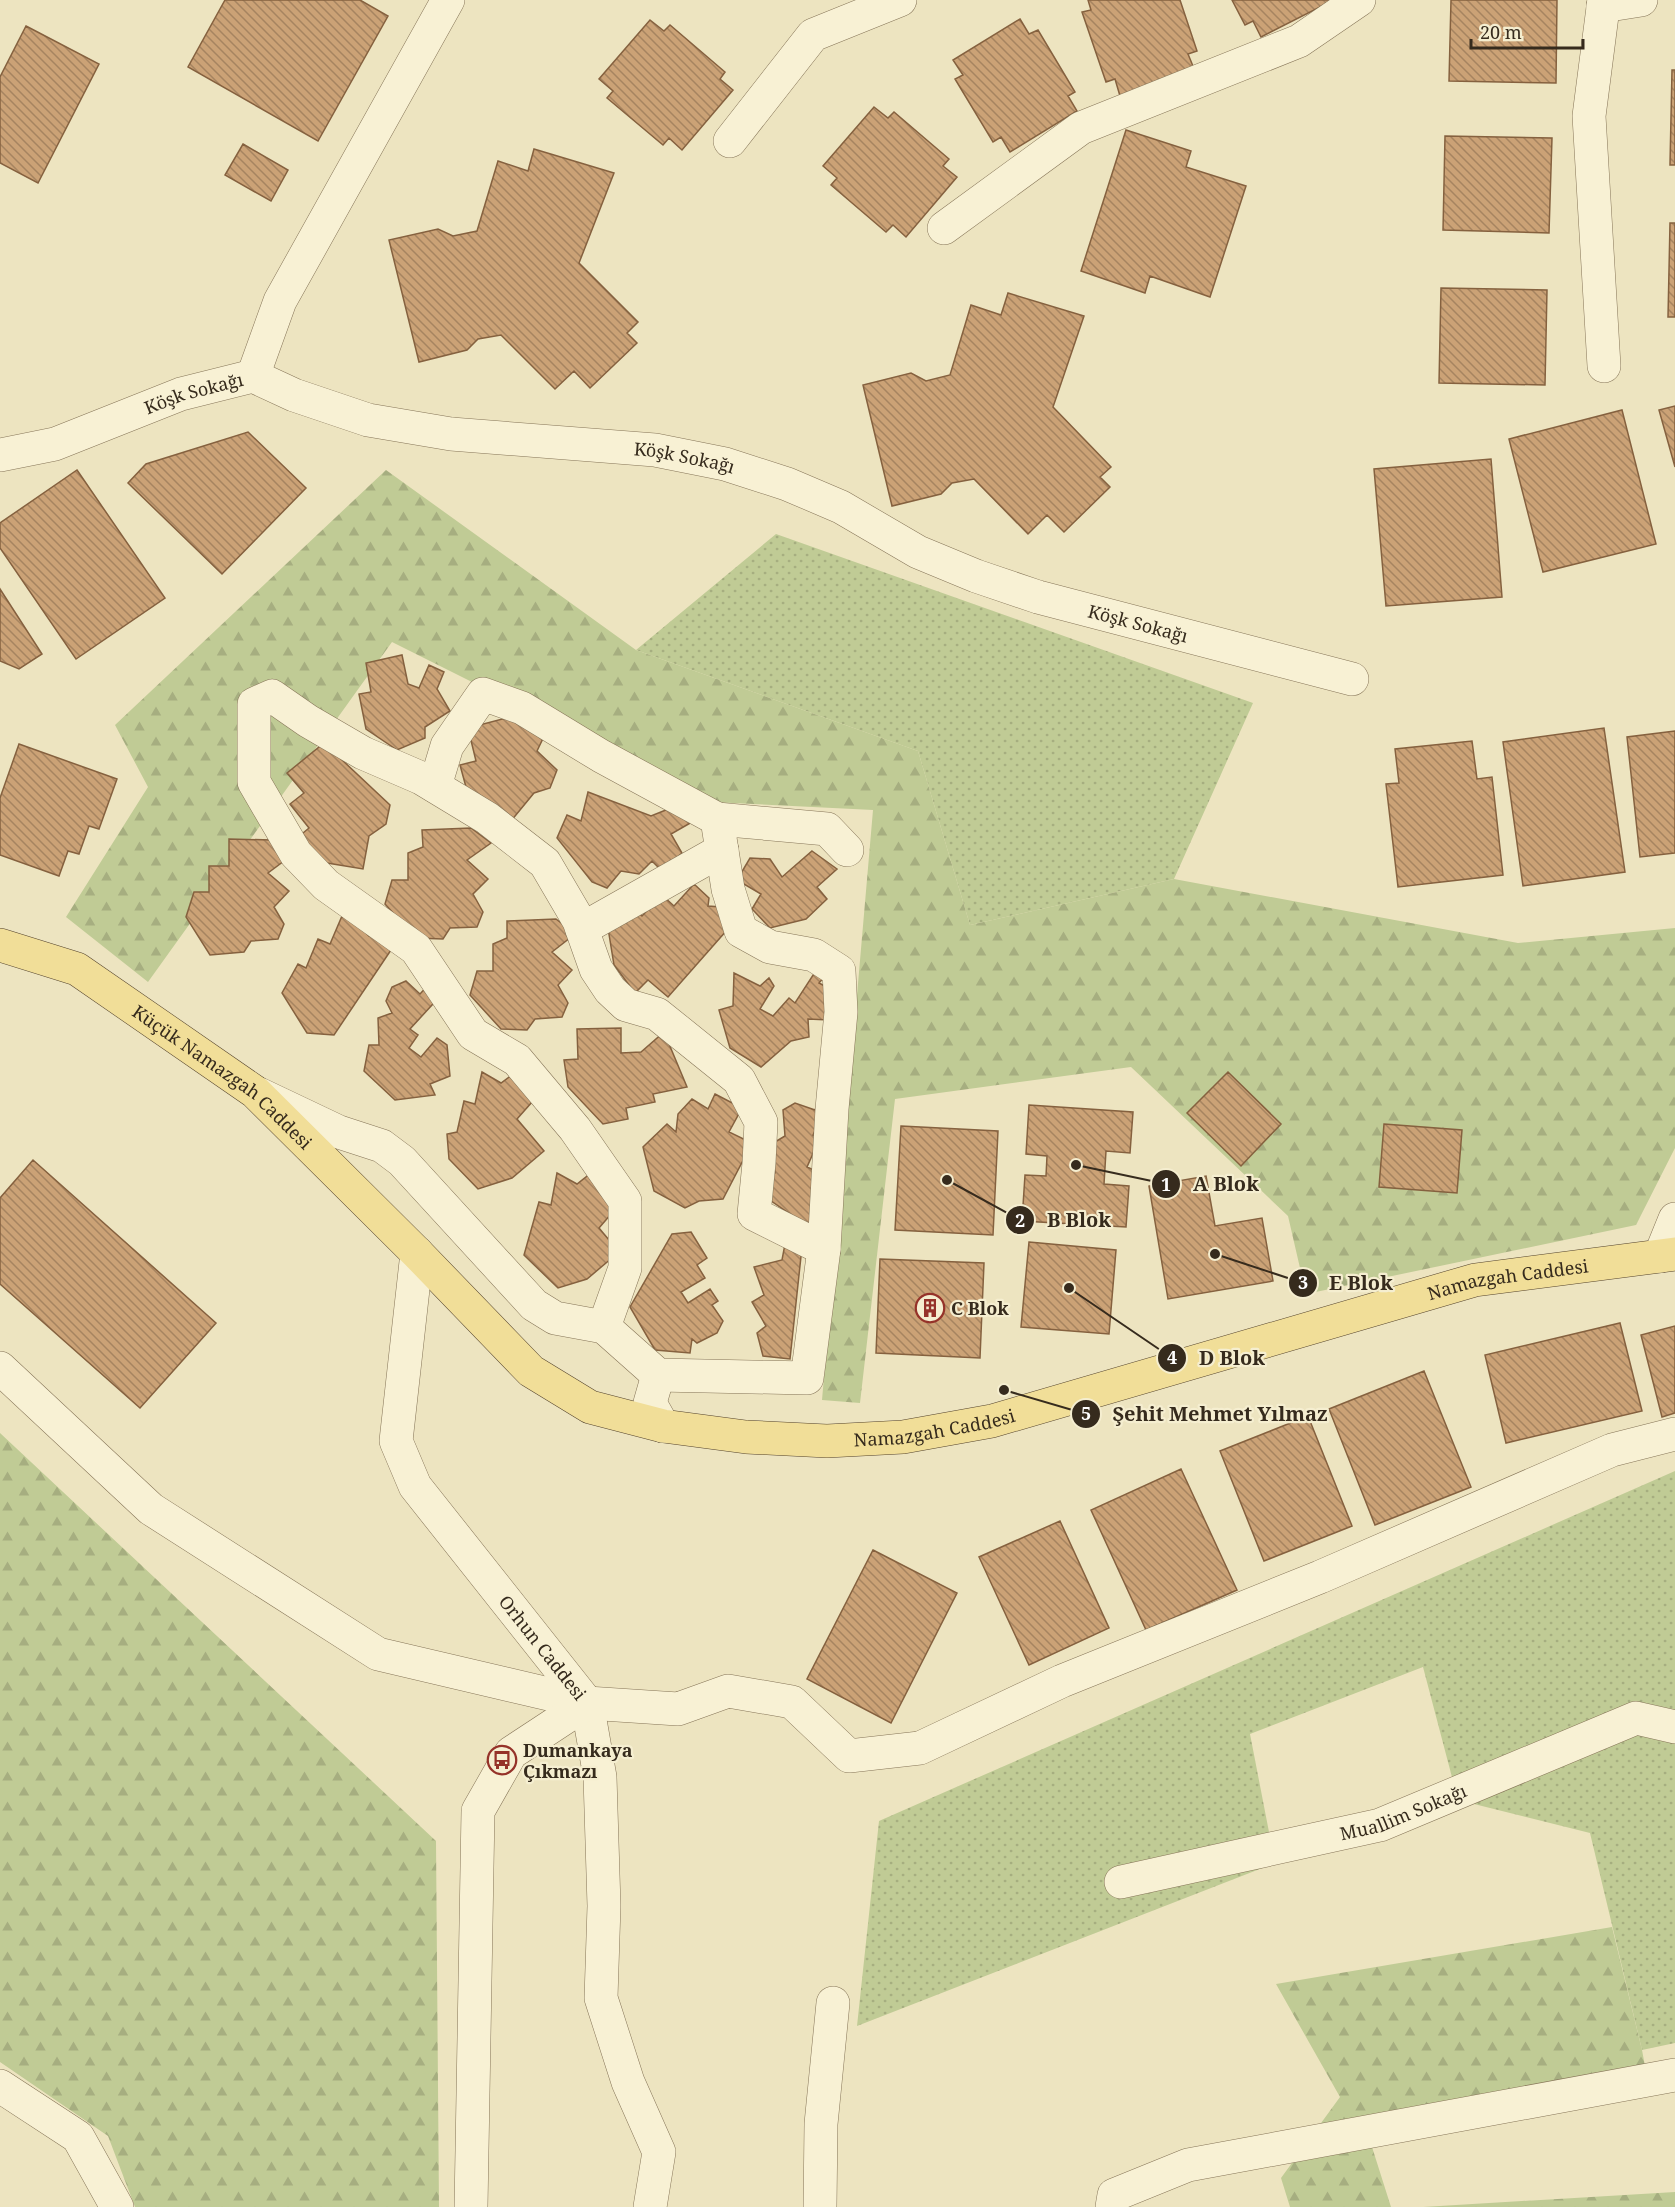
<svg xmlns="http://www.w3.org/2000/svg" width="1675" height="2207" viewBox="0 0 1675 2207" font-family="'Noto Serif',serif">
<defs>
<pattern id="grass-dots" width="8" height="8" patternUnits="userSpaceOnUse" patternTransform="scale(1.5)"><rect width="8" height="8" fill="#c0cb95"/><path d="M2 2h.1M6 6h.1" fill="none" stroke="#a6ae80" stroke-width="1.8" stroke-linecap="round"/></pattern>
<pattern id="forest-firs" width="22" height="20" patternUnits="userSpaceOnUse" patternTransform="scale(1.5)"><rect width="22" height="20" fill="#c0cb95"/><path d="M5 1l3.5 6h-7zM16 11l3.5 6h-7z" fill="#a6ae80"/></pattern>
<pattern id="building-back-hatch" width="6" height="6" patternUnits="userSpaceOnUse" patternTransform="scale(1.5)"><rect width="6" height="6" fill="#cba276"/><path d="M-1 5l2 2M0 0l6 6M5-1l2 2" fill="none" stroke="#a68460"/></pattern>
</defs>
<rect width="100%" height="100%" fill="#ede4c0"/>
<path fill="url(#grass-dots)" d="M776 534 1253 703 1174 879 970 925 918 751 636 650Z
M1675 1471V2043L1642 2050 1590 1833 1458 1800 1423 1667 1250 1734 1275 1863 857 2026 879 1821Z"/>
<path fill="url(#forest-firs)" d="M386 470 636 650 918 751 970 925 1174 879 1518 943 1675 928V1148L1636 1225 1306 1294 1288 1216 1131 1067 895 1099 860 1403 822 1400 873 810 712 802 392 642 148 982 66 917 148 787 115 725Z
M0 1433 436 1841 439 2207H135L108 2136 0 2062Z
M1612 1927 1642 2050 1650 2093 1372 2147 1391 2207H1290L1281 2178 1340 2097 1276 1984Z
M1675 2192V2207H1423Z"/>
<path fill="url(#building-back-hatch)" stroke="#85613f" stroke-width="1.5" d="M225 0H360L388 16 318 141 188 67Z
M1088 0H1180L1197 51 1188 54 1195 71 1120 96 1115 79 1106 82 1082 12 1091 10Z
M1232 0H1329L1330 2 1261 37 1253 21 1245 25Z
M1451 0H1557L1556 83 1449 81Z
M1020 19 1029 34 1038 30 1075 92 1068 96 1077 111 1010 152 1001 137 993 142 955 79 963 75 953 60Z
M650 20 664 31 670 25 725 72 720 79 733 90 682 150 669 138 663 145 607 98 613 91 599 79Z
M26 26 99 64 38 183 0 163V77Z
M1672 70H1675V165H1670Z
M874 107 888 118 894 112 949 159 943 166 957 177 906 237 893 225 886 232 831 185 837 178 823 166Z
M1126 130 1191 151 1186 167 1246 186 1210 297 1150 276 1145 293 1081 271Z
M1445 136 1552 138 1549 233 1443 230Z
M243 144 288 170 271 201 225 175Z
M534 149 614 173 579 263 638 322 627 333 637 343 590 388 574 371 555 389 501 335 478 339 467 350 419 362 389 240 438 229 453 236 477 231 498 161 528 171Z
M1670 223H1675V317H1668Z
M1441 288 1547 290 1545 385 1439 383Z
M1008 293 1084 316 1053 407 1111 467 1100 477 1110 487 1064 532 1047 515 1028 534 974 479 952 483 941 494 892 506 863 385 911 373 926 381 950 375 971 305 1001 315Z
M1675 406V467L1659 410Z
M1622 410 1656 544 1543 572 1509 439Z
M248 432 306 488 222 574 128 483 146 464Z
M1491 459 1502 597 1386 606 1374 469Z
M77 470 165 598 76 659 0 548V523Z
M0 589 42 654 19 669 0 661Z
M402 655 408 684 419 688 429 665 444 672 437 689 450 711 425 727V738L397 750 366 729 359 694 371 692 366 663Z
M518 715 547 730 537 751 557 770 550 788 534 793 511 821 466 787 460 765 476 761 468 728Z
M1604 728 1625 872 1523 886 1503 742Z
M1675 731V853L1640 857 1627 737Z
M1472 741 1477 779 1492 777 1503 875 1398 887 1386 784 1399 783 1395 749Z
M324 743 390 805 386 824 369 836 363 869 315 861 297 838 309 828 290 804 304 793 287 773Z
M19 744 117 779 99 829 89 826 79 854 68 851 59 876 0 855V798Z
M588 792 651 816 676 806 692 822 671 834 682 853 662 871 652 861 639 874 621 871 607 888 592 882 557 838 567 815 581 821Z
M471 828 491 843 467 860 488 879 473 894 483 912 477 927 450 928 443 939 416 938 385 904 392 880H408V853L423 847 422 830Z
M229 839 272 840 292 855 268 873 289 891 274 907 284 924 278 939 251 941 244 952 210 955 186 917 194 892H209V866H229Z
M812 851 837 869 817 887 827 899 806 919 770 928 752 909 761 894 737 880 750 858 770 859 782 877Z
M694 884 709 898 708 906 721 907 727 930 668 997 648 980 635 993 614 965 608 928 630 904 642 916 662 895 674 906Z
M342 916 356 922 369 936 377 929 393 947 334 1035 307 1033 282 993 298 964 306 968 318 939 330 944Z
M556 919 575 934 552 952 572 970 558 985 568 1003 562 1017 535 1019 527 1030 501 1029 470 995 477 971H493V944L507 938V921Z
M817 969 826 975 819 983 834 991 829 1020 808 1019 809 1037 791 1041 761 1067 730 1048 719 1010 733 1006 734 973 760 986 769 978 774 986 760 1009 773 1016 789 998 795 1003Z
M406 981 420 994 431 982 443 993 410 1029 418 1035 409 1048 421 1057 437 1038 447 1045 450 1076 430 1084 435 1095 395 1100 364 1071 369 1045H379L378 1018 392 1013 386 1001 392 987Z
M621 1028V1053L641 1052 664 1032 687 1087 653 1094 655 1102 626 1108 628 1119 603 1124 568 1087 564 1060 578 1059 577 1029Z
M482 1072 501 1083 516 1072 540 1093 517 1119 544 1151 512 1178 478 1189 449 1159 447 1134 457 1132 464 1101 475 1104Z
M1228 1072 1281 1124 1241 1166 1187 1113Z
M715 1094 742 1108 729 1132 752 1143 723 1199 699 1201 685 1208 654 1191 643 1147 667 1124 676 1132 678 1114 692 1099 708 1109Z
M819 1100 828 1103 813 1135 820 1138 807 1167 820 1173 809 1227 764 1196 760 1176 775 1173 770 1145 785 1136 783 1110 795 1103 815 1110Z
M1029 1105 1133 1112 1130 1153 1106 1151 1104 1184 1129 1186 1126 1227 1022 1221 1025 1175 1046 1176 1047 1156 1026 1154Z
M1384 1124 1462 1130 1457 1193 1379 1187Z
M901 1126 998 1131 993 1235 895 1230Z
M33 1160 216 1323 140 1408 0 1284V1198Z
M557 1173 577 1184 591 1173 623 1200 599 1228 619 1252 587 1279 558 1288 524 1255 539 1202 551 1205Z
M1206 1176 1215 1226 1262 1218 1273 1281 1168 1299 1149 1186Z
M691 1232 707 1258 697 1265 705 1278 681 1292 688 1303 710 1289 718 1301 712 1305 723 1321 717 1333 697 1343 692 1339 690 1353 655 1350 630 1307 672 1234Z
M1029 1242 1116 1250 1109 1334 1021 1327Z
M785 1244 802 1247 790 1359 763 1356 757 1333 766 1326 752 1302 764 1295 754 1267 782 1260Z
M880 1259 984 1263 980 1358 876 1353Z
M1620 1323 1642 1411 1506 1443 1485 1355Z
M1675 1326V1413L1662 1417 1641 1335Z
M1424 1371 1471 1487 1375 1525 1329 1409Z
M1308 1416 1352 1526 1264 1561 1220 1451Z
M1181 1469 1237 1590 1146 1630 1091 1510Z
M1060 1521 1109 1628 1029 1665 979 1557Z
M873 1550 957 1593 891 1723 807 1679Z"/>
<g fill="none" stroke-linecap="round" stroke-linejoin="round">
<g stroke="#867558" stroke-width="34">
<g id="minor">
<path d="M1604 0 1589 116 1604 366"/>
<path d="M1603 6 1641 0"/>
<path d="M730 141 813 35 900 0"/>
<path d="M944 228 1081 128 1299 41 1359 0"/>
<path d="M253 376 280 301 448 0"/>
<path id="s1" d="M0 455 55 444 181 394 253 376 294 395 368 420 451 434 655 450 725 464 787 484 841 507 918 552 976 576 1038 597 1352 679"/>
<path d="M435 786 447 746 483 694 522 708 601 756 717 819"/>
<path d="M582 929 722 850"/>
<path d="M259 1094 339 1132 382 1146 402 1161 534 1305 555 1318 604 1327 658 1375 807 1378 824 1249 832 1109 841 1012 839 971 814 955 770 947 741 931 728 889 717 819 827 829 847 850"/>
<path id="s2" d="M417 1253 396 1441 415 1486 587 1703 600 1777 604 1906 601 1998 628 2082 659 2152 650 2207"/>
<path d="M1660 1256 1675 1219"/>
<path d="M604 1327 625 1268V1201L575 1129 517 1060 473 1034 416 949 326 885 296 854 254 782V704L272 696 308 721 363 753 421 778 487 818 545 863 579 921 596 969 610 990 626 1005 657 1014 739 1080 761 1122 759 1163 754 1214 824 1249"/>
<path d="M0 1368 151 1509 378 1654 587 1703 678 1709 728 1691 792 1702 849 1756 920 1748 1062 1681 1320 1577 1612 1450 1675 1434"/>
<path d="M658 1375 650 1403 663 1426"/>
<path id="s3" d="M1121 1882 1380 1825 1636 1718 1675 1727"/>
<path d="M0 2086 78 2137 117 2207"/>
<path d="M471 2207 478 1811 511 1753 587 1703"/>
<path d="M820 2207 821 2124 833 2003"/>
<path d="M1112 2207 1114 2195 1188 2165 1675 2075"/>
</g>
</g>
<g stroke="#54432d" stroke-width="34">
<g id="major">
<path id="s4" d="M0 945 77 969 255 1092 417 1253 531 1371 590 1407 663 1426 746 1437 827 1441 903 1437 992 1421 1475 1280 1675 1254"/>
</g>
</g>
<use href="#minor" stroke="#f8f1d4" stroke-width="33"/>
<use href="#major" stroke="#f1de98" stroke-width="33"/>
</g>
<defs>
<g id="building-ring" transform="scale(1.5)"><circle r="9.5" fill="#f5eed0" stroke="#953229" stroke-width="1.5"/><path d="M-4-6H4V6H1V3H-1V6H-4ZM-2.5-4.3h1.7v1.8h-1.7ZM.8-4.3h1.7v1.8H.8ZM-2.5-1h1.7V.8h-1.7ZM.8-1h1.7V.8H.8Z" fill="#953229"/></g>
<g id="bus-ring" transform="scale(1.5)"><circle r="9.5" fill="#f5eed0" stroke="#953229" stroke-width="1.5"/><path d="M-5-6H5V4H4V6H2V4H-2V6H-4V4H-5ZM-3.5-4V0h7V-4ZM-3.5 1.2v1.5H-2V1.2ZM2 1.2v1.5H3.5V1.2Z" fill="#953229"/></g>
</defs>
<g fill-rule="evenodd">
<use href="#building-ring" x="930" y="1308"/>
<use href="#bus-ring" x="502" y="1760"/>
</g>
<g text-anchor="middle" dominant-baseline="central" stroke-width="4.5" stroke-linejoin="round" paint-order="stroke">
<g font-size="18" fill="#362b1d" stroke="#f5eed0">
<text stroke="none"><textPath href="#s1" startOffset="204">Köşk Sokağı</textPath></text>
<text stroke="none"><textPath href="#s1" startOffset="708">Köşk Sokağı</textPath></text>
<text stroke="none"><textPath href="#s1" startOffset="1194">Köşk Sokağı</textPath></text>
<text stroke="none"><textPath href="#s4" startOffset="262">Küçük Namazgah Caddesi</textPath></text>
<text stroke="none"><textPath href="#s4" startOffset="1701">Namazgah Caddesi</textPath></text>
<text stroke="none"><textPath href="#s4" startOffset="1107">Namazgah Caddesi</textPath></text>
<text stroke="none"><textPath href="#s2" startOffset="444">Orhun Caddesi</textPath></text>
<text stroke="none"><textPath href="#s3" startOffset="291">Muallim Sokağı</textPath></text>
</g>
<g font-size="18" font-weight="bold" fill="#362b1d" stroke="#f5eed0" text-anchor="start">
<text x="951" y="1308">C Blok</text>
<text x="523" y="1750">Dumankaya<tspan x="523" dy="21">Çıkmazı</tspan></text>
</g>
</g>
<path fill="none" stroke="#362b1d" stroke-width="2" d="M1076 1165L1166 1184M947 1180L1020 1220M1215 1254L1303 1283M1069 1288L1172 1358M1004 1390L1086 1414"/>
<g fill="#362b1d" stroke="#f5eed0" stroke-width="2">
<circle cx="1076" cy="1165" r="6"/>
<circle cx="947" cy="1180" r="6"/>
<circle cx="1215" cy="1254" r="6"/>
<circle cx="1069" cy="1288" r="6"/>
<circle cx="1004" cy="1390" r="6"/>
<circle cx="1166" cy="1184" r="15"/>
<circle cx="1020" cy="1220" r="15"/>
<circle cx="1303" cy="1283" r="15"/>
<circle cx="1172" cy="1358" r="15"/>
<circle cx="1086" cy="1414" r="15"/>
</g>
<g font-size="18" text-anchor="middle" font-weight="bold" fill="#fff">
<text x="1166" y="1191">1</text>
<text x="1020" y="1227">2</text>
<text x="1303" y="1289">3</text>
<text x="1172" y="1364">4</text>
<text x="1086" y="1420">5</text>
</g>
<g font-size="20" text-anchor="middle" font-weight="bold" fill="#362b1d" stroke="#f5eed0" stroke-width="4.5" stroke-linejoin="round" paint-order="stroke">
<text x="1226" y="1191">A Blok</text>
<text x="1079" y="1227">B Blok</text>
<text x="1361" y="1290">E Blok</text>
<text x="1232" y="1365">D Blok</text>
<text x="1220" y="1421">Şehit Mehmet Yılmaz</text>
</g>
<path d="M1471 39v9h112v-9" fill="none" stroke="#362b1d" stroke-width="3"/>
<text x="1480" y="39" font-size="18" fill="#362b1d" stroke="#f5eed0" stroke-width="4.5" paint-order="stroke">20 m</text>
</svg>
